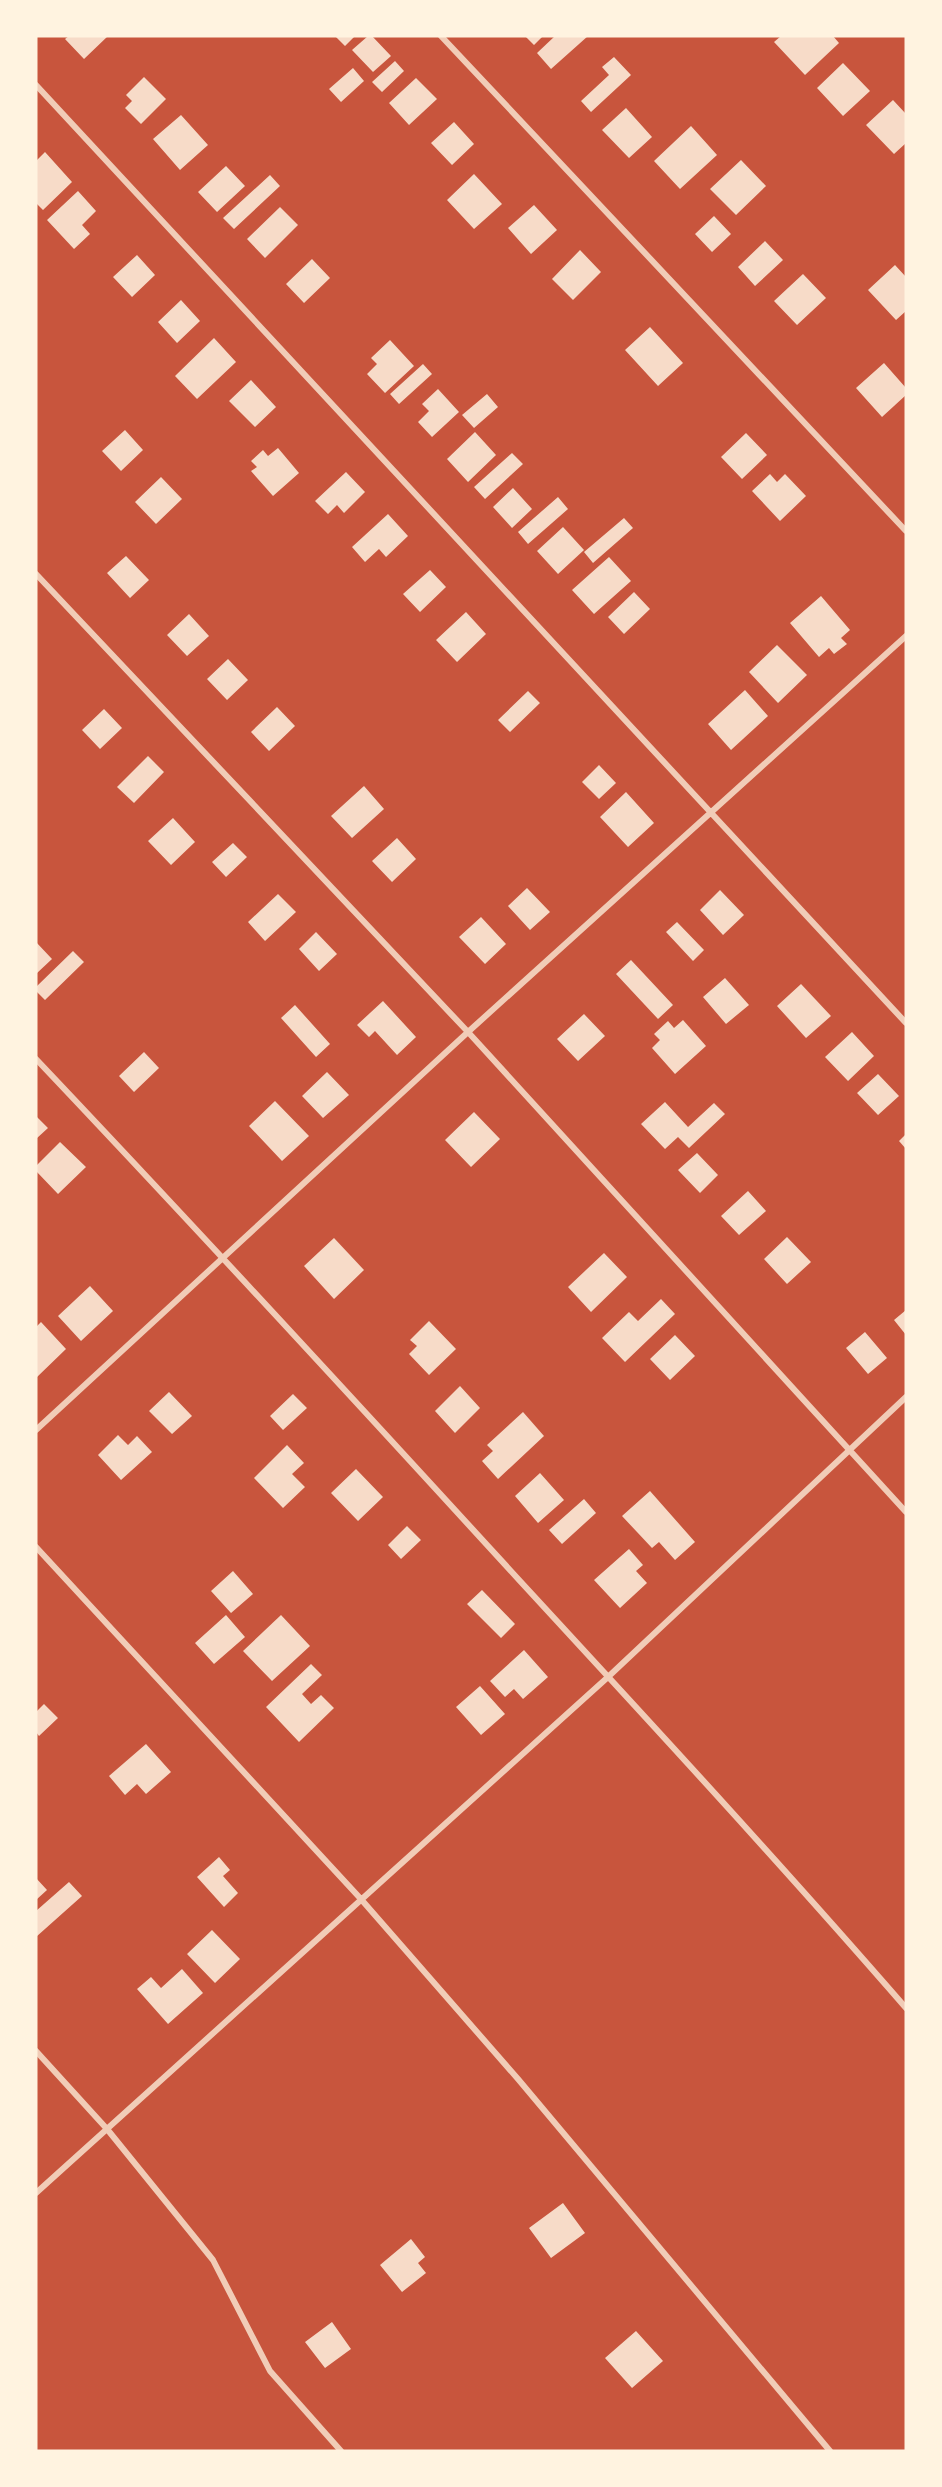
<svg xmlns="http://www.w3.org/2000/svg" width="942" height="2487" viewBox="0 0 942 2487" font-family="Barlow,sans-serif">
<rect width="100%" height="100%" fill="#c8553d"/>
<path fill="#f7dbc8" d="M69 36H108L84 59 65 39Z
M335 36H355L345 46Z
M368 36H372L391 56 373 72 352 50Z
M525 36H543L534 45Z
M555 36H588L551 69 537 53Z
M781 36H833L839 43 805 75 774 42Z
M614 57 631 75 591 112 581 101 609 75 602 67Z
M395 61 404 71 382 92 372 82Z
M843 63 870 91 843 116 817 88Z
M353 68 364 81 341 102 329 89Z
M144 77 166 99 141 124 125 108 132 101 126 95Z
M416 78 437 99 409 125 389 103Z
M893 100 906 114V143L894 154 866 125Z
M626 108 652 137 629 158 602 130Z
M181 115 208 145 180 170 153 139Z
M454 122 474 144 452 165 431 143Z
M691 126 717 155 680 189 654 161Z
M45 152 72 182 43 210 36 203V161Z
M741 160 766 186 736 215 710 189Z
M226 166 245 186 217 212 198 192Z
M474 174 502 204 474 229 447 200Z
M270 175 280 186 234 229 223 218Z
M78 191 96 211 82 225 90 234 74 249 47 220Z
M534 205 557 230 531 254 508 228Z
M280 207 298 225 265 258 247 239Z
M714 216 731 234 712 252 695 234Z
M765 241 783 260 755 286 738 267Z
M580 250 601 272 573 300 552 279Z
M137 255 155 275 132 297 113 277Z
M312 259 330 278 304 303 286 284Z
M895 265 906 277V311L896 320 868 290Z
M803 274 826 298 797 325 774 301Z
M181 300 200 321 177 343 158 322Z
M650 327 683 363 658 386 625 350Z
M214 338 236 362 197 399 175 376Z
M390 340 414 366 385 393 367 374 377 364 371 358Z
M884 363 906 388V395L882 417 856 388Z
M423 364 432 374 399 404 390 394Z
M251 380 276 407 255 427 229 401Z
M438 389 459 412 432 437 418 422 429 411 422 404Z
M487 394 498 407 474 428 462 415Z
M125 430 143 450 121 471 102 451Z
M475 432 496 455 468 482 447 459Z
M746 433 767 455 742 479 721 457Z
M278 448 299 473 273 496 251 471 257 467 251 461 263 450 268 456Z
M512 453 523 464 485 499 474 487Z
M346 472 365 492 344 513 337 505 328 514 315 501Z
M770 474 777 482 785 474 806 496 780 521 752 491Z
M161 477 182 499 156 524 135 502Z
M513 488 532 509 512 528 493 507Z
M558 497 568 509 528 544 518 532Z
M388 514 408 536 386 557 379 549 365 562 352 547Z
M624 518 633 528 593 563 584 552Z
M563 527 584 550 558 574 537 551Z
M126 556 149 580 130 598 107 573Z
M609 557 631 581 594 614 572 590Z
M430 570 446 587 420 612 403 594Z
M634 592 650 609 624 634 608 617Z
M821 596 850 630 841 638 847 644 834 654 829 648 819 657 790 623Z
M466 612 486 634 457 662 436 640Z
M189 614 209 636 187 656 167 635Z
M777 645 807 675 778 703 749 672Z
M228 659 248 680 227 700 207 679Z
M745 690 768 716 731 750 708 724Z
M528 691 540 703 510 732 498 720Z
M277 707 295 726 269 751 251 732Z
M104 709 122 728 100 749 82 730Z
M148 756 164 772 134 803 117 787Z
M599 765 616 783 599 799 582 782Z
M364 786 384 809 352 838 331 816Z
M626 792 654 823 628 847 600 817Z
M173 818 195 842 171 865 148 841Z
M397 838 416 859 392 882 372 861Z
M233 843 247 857 226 877 212 862Z
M527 888 550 912 530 930 508 906Z
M720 890 744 915 723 935 700 910Z
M278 894 296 912 265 941 248 922Z
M481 917 506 944 485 964 459 937Z
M677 922 704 950 693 961 666 932Z
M316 932 337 954 319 971 299 949Z
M36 942 52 959 36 974Z
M73 951 84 962 45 1000 36 991V987Z
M631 960 673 1005 658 1019 616 974Z
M725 978 749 1005 726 1024 703 997Z
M801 984 831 1016 806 1038 777 1006Z
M383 1001 416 1037 397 1055 375 1031 369 1037 357 1025Z
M295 1005 330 1044 316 1057 281 1018Z
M584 1014 605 1036 578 1061 557 1039Z
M683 1020 706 1046 675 1074 652 1048 660 1040 654 1034 668 1021 674 1028Z
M852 1032 874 1056 848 1081 825 1057Z
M144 1052 159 1068 134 1092 119 1076Z
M327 1072 349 1095 323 1118 302 1096Z
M878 1074 899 1096 878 1115 857 1093Z
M275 1101 309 1136 282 1161 249 1126Z
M665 1102 688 1127 714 1103 725 1114 689 1148 678 1137 665 1149 641 1124Z
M474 1112 500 1139 471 1167 445 1140Z
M36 1116 48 1128 36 1139Z
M906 1134V1149L899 1141Z
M60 1142 86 1167 58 1194 36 1171V1166Z
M697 1153 718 1175 700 1193 678 1170Z
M748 1191 766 1211 739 1235 721 1216Z
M787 1237 811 1262 787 1284 764 1259Z
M334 1238 364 1270 334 1299 304 1266Z
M604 1253 627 1277 591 1312 568 1287Z
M90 1286 113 1311 81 1341 58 1316Z
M661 1299 675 1314 625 1362 602 1338 629 1312 638 1321Z
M906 1310V1335L894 1320Z
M429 1321 456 1349 429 1375 409 1354 417 1346 410 1340Z
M41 1322 66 1349 36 1378V1327Z
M865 1332 887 1358 868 1374 846 1348Z
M675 1335 695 1356 670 1380 650 1359Z
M460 1386 480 1408 455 1433 435 1411Z
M169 1392 192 1416 172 1434 149 1411Z
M293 1394 307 1408 283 1430 270 1416Z
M523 1412 544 1436 498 1479 482 1461 493 1451 487 1445Z
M118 1435 128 1445 137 1436 152 1452 121 1480 98 1455Z
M287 1445 304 1463 292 1474 305 1487 283 1508 254 1478Z
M356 1469 383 1497 358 1521 331 1493Z
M540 1473 564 1500 538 1523 515 1496Z
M650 1491 695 1542 675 1560 659 1542 652 1548 622 1516Z
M584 1499 596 1513 562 1544 549 1530Z
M407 1526 421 1540 401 1559 388 1545Z
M629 1549 643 1565 636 1571 647 1583 620 1608 594 1580Z
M233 1571 253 1594 231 1613 211 1591Z
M482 1590 515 1624 501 1638 467 1604Z
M226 1615 245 1637 214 1664 195 1643Z
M281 1615 310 1646 272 1681 243 1651Z
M524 1650 548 1677 523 1699 514 1689 505 1697 490 1681Z
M311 1664 322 1675 302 1694 311 1704 321 1695 334 1708 299 1742 266 1707Z
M480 1686 505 1714 481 1735 456 1707Z
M44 1704 58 1718 39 1736 36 1732V1712Z
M146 1744 171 1772 146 1794 137 1784 125 1795 109 1776Z
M219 1857 230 1870 223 1876 238 1893 224 1907 197 1877Z
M36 1878 47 1890 36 1900Z
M69 1882 82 1896 36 1937V1911Z
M212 1930 240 1959 215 1983 187 1954Z
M182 1969 203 1993 168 2024 137 1989 151 1977 161 1988Z
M563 2203 585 2233 551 2258 529 2228Z
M411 2239 425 2257 418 2263 426 2273 402 2292 380 2265Z
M332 2322 351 2349 325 2368 305 2342Z
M636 2331 663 2361 632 2388 605 2358Z"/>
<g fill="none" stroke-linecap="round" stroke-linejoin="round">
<path stroke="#f1ccb7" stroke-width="6" d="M441 36 906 531
M36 85 906 1023
M36 574 468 1032 906 1512
M36 1059C199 1231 360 1406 520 1581 650 1722 780 1863 906 2008
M36 1430 468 1032 906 636
M36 1547 360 1898 518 2079 830 2451
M36 2051 107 2129 213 2260 270 2371 341 2451
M36 2193 608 1677 906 1397"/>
</g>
<rect width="942" height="2487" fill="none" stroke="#fff3e0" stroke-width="75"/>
</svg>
